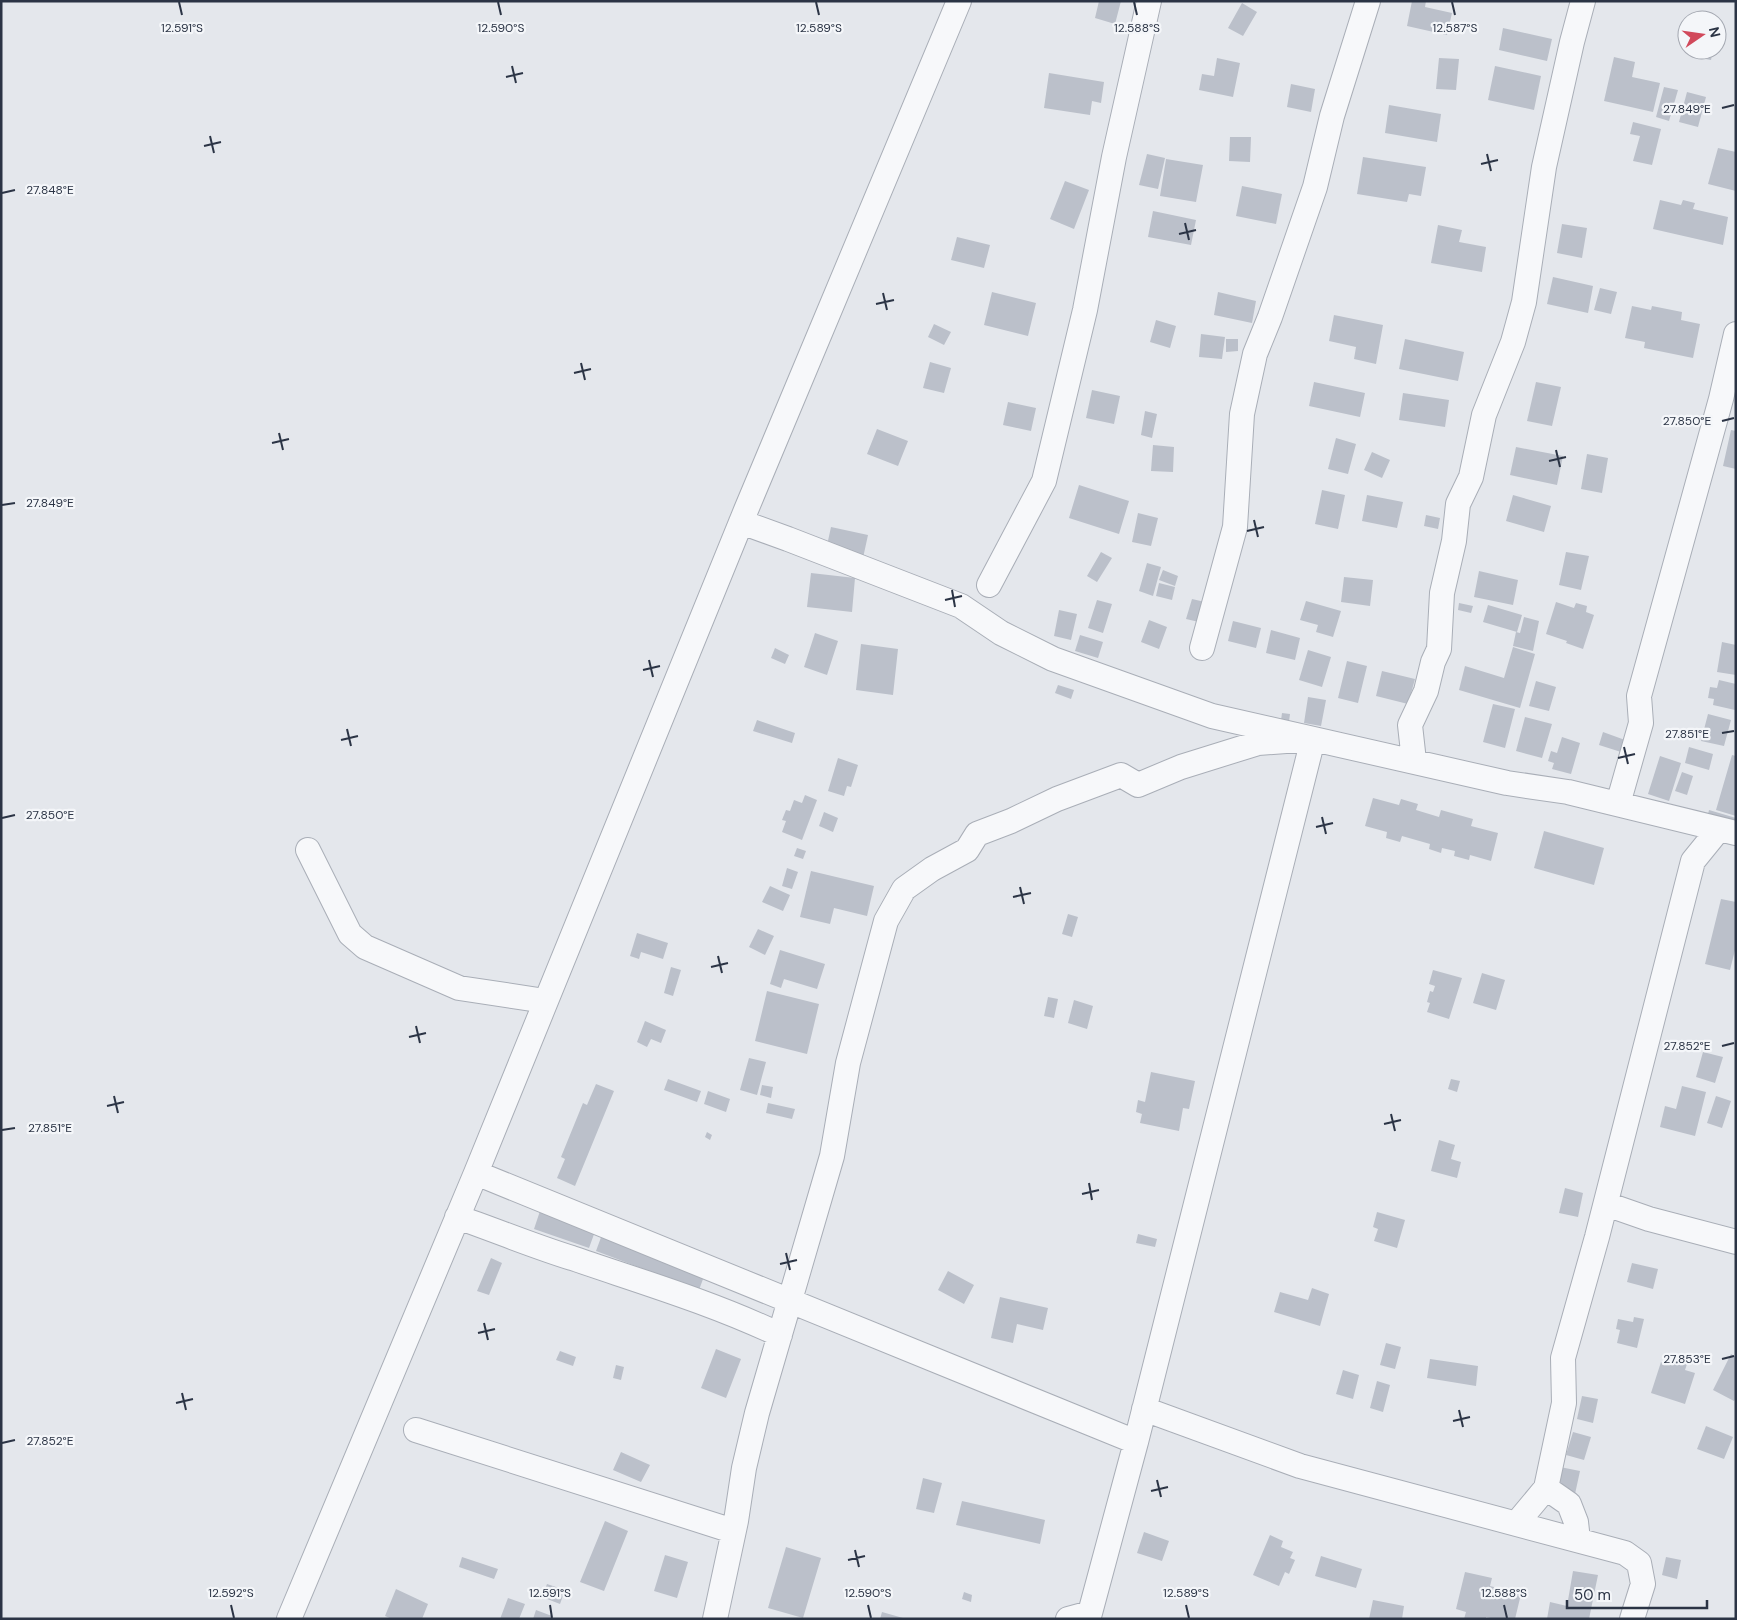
<svg xmlns="http://www.w3.org/2000/svg" width="1737" height="1620" viewBox="0 0 1737 1620" font-family="'DM Sans',sans-serif">
<rect width="100%" height="100%" fill="#e4e7ec"/>
<path fill="#bbc0ca" d="M1099 1H1121L1115 24 1095 18Z
M1412 1H1426L1425 7 1452 13 1447 35 1407 26Z
M1242 3 1257 12 1243 36 1228 28Z
M1503 28 1552 39 1547 61 1499 50Z
M1691 50H1713L1711 60 1690 56Z
M1614 57 1635 62 1632 77 1660 83 1653 112 1604 101Z
M1217 58 1240 63 1233 97 1199 90 1202 74 1214 76Z
M1439 58 1459 59 1456 90 1436 89Z
M1495 66 1541 76 1534 110 1488 100Z
M1049 73 1104 82 1101 103 1092 101 1090 115 1044 108Z
M1291 84 1315 89 1311 112 1287 107Z
M1664 87 1678 90 1669 121 1656 117Z
M1687 92 1706 97 1698 127 1679 122Z
M1389 105 1441 114 1437 142 1385 133Z
M1633 122 1661 129 1652 165 1633 161 1640 136 1630 134Z
M1230 137H1251L1250 162 1229 161Z
M1718 148 1736 152V191L1708 184Z
M1147 154 1165 158 1158 189 1139 185Z
M1363 157 1426 167 1421 196 1409 194 1407 202 1357 194Z
M1166 159 1203 165 1196 202 1160 196Z
M1065 181 1089 190 1074 229 1050 219Z
M1242 186 1282 194 1276 224 1236 216Z
M1660 200 1681 205 1683 200 1695 203 1693 209 1728 217 1723 245 1653 229Z
M1153 211 1196 220 1191 245 1148 237Z
M1562 224 1587 228 1582 258 1557 253Z
M1438 225 1462 230 1459 242 1486 247 1482 272 1431 263Z
M957 237 990 245 984 268 951 260Z
M1553 277 1593 286 1588 313 1547 304Z
M1600 288 1617 292 1611 314 1594 310Z
M992 292 1036 303 1028 336 984 325Z
M1218 292 1256 301 1252 323 1214 315Z
M1632 306 1651 310 1652 306 1682 312 1681 320 1700 324 1693 358 1644 348 1645 342 1625 338Z
M1334 315 1383 325 1376 364 1354 359 1356 347 1329 341Z
M1156 320 1176 326 1170 348 1150 342Z
M934 324 951 332 944 345 928 337Z
M1201 334 1225 337 1222 359 1199 357Z
M1226 339H1238V351L1226 352Z
M1405 339 1464 352 1458 381 1399 369Z
M930 362 951 368 944 393 923 388Z
M1314 382 1365 393 1360 417 1309 406Z
M1536 382 1561 387 1552 426 1527 421Z
M1092 390 1120 396 1114 424 1086 418Z
M1403 393 1449 400 1445 427 1399 420Z
M1008 402 1036 408 1031 431 1003 425Z
M1145 411 1157 414 1152 438 1141 435Z
M877 429 908 441 898 466 867 454Z
M1731 430 1736 431V469L1723 466Z
M1336 438 1356 444 1348 474 1328 469Z
M1153 445 1174 447 1173 472 1151 471Z
M1516 447 1563 456 1557 485 1510 475Z
M1372 452 1390 460 1382 478 1364 470Z
M1587 454 1608 458 1602 493 1581 489Z
M1079 485 1129 501 1119 534 1069 518Z
M1322 490 1345 495 1338 529 1315 524Z
M1367 495 1403 502 1397 528 1362 521Z
M1513 495 1551 506 1544 532 1506 521Z
M1138 513 1158 518 1151 546 1132 542Z
M1426 515 1440 518 1438 529 1424 526Z
M831 527 868 535 863 558 826 550Z
M1101 552 1112 558 1097 582 1087 576Z
M1566 552 1589 556 1581 590 1559 585Z
M1147 563 1161 567 1153 596 1139 591Z
M1163 570 1178 576 1175 586 1159 580Z
M1479 571 1518 580 1513 605 1474 597Z
M811 573 855 578 852 612 807 607Z
M1344 577 1373 580 1370 606 1341 602Z
M1159 583 1175 587 1172 600 1156 596Z
M1192 599 1205 602 1199 622 1186 619Z
M1097 600 1112 604 1103 633 1088 628Z
M1306 601 1341 611 1333 637 1316 632 1318 625 1300 620Z
M1556 602 1574 608 1576 603 1587 606 1586 612 1594 615 1583 649 1566 643 1567 641 1546 634Z
M1459 603 1473 606 1471 613 1458 610Z
M1488 605 1522 615 1517 632 1483 622Z
M1059 610 1077 614 1071 640 1054 636Z
M1524 617 1539 621 1533 651 1513 646 1516 632 1520 633Z
M1149 620 1167 627 1159 649 1141 642Z
M1233 621 1261 628 1256 648 1228 641Z
M1271 630 1300 638 1295 660 1266 653Z
M815 633 838 641 827 675 804 667Z
M1080 635 1103 642 1098 658 1075 651Z
M1722 642 1736 645V675L1717 672Z
M861 644 898 649 893 695 856 690Z
M1513 647 1535 654 1520 708 1459 690 1465 666 1504 678Z
M775 648 789 655 785 664 771 658Z
M1308 650 1331 657 1322 687 1299 680Z
M1347 661 1367 666 1358 703 1338 698Z
M1382 671 1415 679 1408 704 1376 696Z
M1719 680 1736 684 1735 710 1713 705 1714 699 1708 698 1710 687 1717 688Z
M1536 681 1556 687 1549 711 1529 706Z
M1058 685 1074 690 1071 699 1055 693Z
M1308 697 1326 700 1321 726 1304 723Z
M1493 704 1515 709 1505 748 1483 742Z
M1282 713 1290 714 1288 729 1280 728Z
M1708 714 1731 720 1724 746 1701 741Z
M1525 717 1552 724 1542 758 1516 751Z
M757 720 795 733 792 743 753 731Z
M1603 732 1625 740 1621 752 1599 745Z
M1562 737 1580 743 1571 774 1552 769 1554 763 1548 761 1551 751 1557 753Z
M1689 747 1713 754 1709 770 1685 763Z
M1732 755 1736 756V816L1716 810Z
M1660 756 1681 763 1669 801 1648 794Z
M838 758 858 765 851 787 847 786 844 796 828 791Z
M1682 772 1693 776 1687 795 1675 791Z
M805 795 817 800 802 840 782 832 786 821 782 820 786 810 790 811 794 800 802 803Z
M1373 798 1399 805 1401 799 1418 804 1416 810 1439 817 1441 810 1473 819 1471 826 1498 833 1491 861 1470 855 1469 860 1454 856 1455 851 1442 848 1441 853 1429 849 1430 844 1402 836 1400 842 1386 838 1387 832 1365 826Z
M1709 810 1736 818V831L1706 823Z
M824 812 838 818 833 832 819 826Z
M1544 831 1604 848 1594 885 1534 868Z
M797 848 806 851 803 859 794 856Z
M787 868 798 872 792 889 782 886Z
M811 871 874 886 867 916 834 908 830 924 800 917Z
M770 886 790 895 783 911 762 902Z
M1721 899 1736 902V946L1730 970 1705 964Z
M1068 914 1078 917 1072 937 1062 934Z
M758 929 774 936 765 955 749 947Z
M637 933 668 943 663 959 641 952 639 959 630 956Z
M780 950 825 964 817 989 784 979 781 988 770 984Z
M671 967 681 970 673 996 664 993Z
M1433 970 1462 978 1449 1019 1427 1012 1430 1003 1427 1002 1430 991 1433 992 1435 986 1429 984Z
M1482 973 1505 980 1496 1010 1473 1003Z
M767 991 819 1004 807 1054 755 1041Z
M1048 997 1058 999 1054 1018 1044 1016Z
M1074 1000 1093 1006 1087 1029 1068 1023Z
M645 1021 666 1030 661 1043 651 1039 647 1047 637 1042Z
M1703 1052 1723 1057 1715 1083 1696 1077Z
M749 1058 766 1062 757 1095 740 1090Z
M1151 1072 1195 1081 1189 1109 1183 1108 1179 1131 1140 1123 1142 1114 1136 1112 1138 1100 1145 1102Z
M668 1079 701 1091 697 1102 664 1090Z
M1451 1079 1460 1081 1457 1092 1448 1089Z
M596 1084 614 1091 575 1186 557 1178 565 1159 561 1157 583 1103 587 1105Z
M762 1085 773 1087 771 1098 760 1095Z
M1682 1086 1706 1092 1695 1136 1660 1127 1665 1106 1676 1109Z
M708 1091 730 1099 726 1112 704 1104Z
M1716 1096 1731 1101 1722 1128 1707 1123Z
M768 1103 795 1109 792 1119 766 1113Z
M707 1132 712 1135 710 1140 705 1137Z
M1439 1140 1455 1145 1451 1159 1461 1162 1457 1178 1431 1171Z
M1565 1188 1583 1193 1578 1217 1559 1213Z
M541 1208 597 1226 589 1248 534 1229Z
M1377 1212 1405 1220 1397 1248 1374 1241 1378 1229 1373 1227Z
M607 1221 710 1260 699 1290 596 1251Z
M1138 1234 1157 1239 1155 1247 1136 1243Z
M491 1258 502 1263 489 1295 477 1291Z
M1632 1263 1658 1269 1653 1289 1627 1282Z
M948 1271 974 1285 964 1304 938 1290Z
M1312 1288 1329 1294 1320 1326 1274 1312 1280 1292 1308 1300Z
M1000 1297 1048 1308 1043 1330 1017 1324 1013 1343 991 1338Z
M1634 1317 1644 1319 1637 1348 1617 1343 1620 1330 1616 1329 1618 1319 1633 1322Z
M1386 1343 1401 1347 1395 1369 1380 1365Z
M716 1349 741 1359 726 1398 701 1388Z
M560 1351 576 1357 573 1366 556 1360Z
M1731 1354 1736 1357V1398L1734 1401 1713 1390Z
M1430 1359 1478 1366 1476 1386 1427 1378Z
M1671 1359 1687 1364 1685 1370 1695 1373 1685 1404 1651 1393 1661 1362 1669 1365Z
M616 1365 624 1367 621 1380 613 1378Z
M1343 1370 1359 1375 1353 1399 1336 1394Z
M1377 1381 1390 1385 1383 1412 1370 1408Z
M1582 1396 1598 1399 1593 1423 1577 1419Z
M1706 1426 1733 1437 1724 1459 1697 1449Z
M1573 1432 1591 1437 1584 1460 1566 1455Z
M621 1452 650 1465 641 1482 613 1470Z
M1560 1467 1580 1471 1575 1494 1556 1491Z
M923 1478 942 1483 934 1513 916 1509Z
M962 1501 1045 1520 1040 1544 956 1525Z
M605 1521 628 1531 604 1591 580 1582Z
M1144 1532 1169 1541 1162 1561 1137 1553Z
M1270 1535 1283 1541 1281 1547 1293 1552 1290 1558 1295 1560 1289 1574 1285 1572 1279 1586 1253 1575Z
M786 1547 821 1558 803 1618 768 1608Z
M665 1555 688 1562 677 1598 654 1591Z
M1321 1556 1362 1569 1356 1588 1315 1576Z
M462 1557 498 1569 494 1579 459 1567Z
M1666 1557 1681 1560 1677 1579 1662 1575Z
M1573 1571 1598 1575 1589 1619H1547L1550 1602 1567 1606Z
M1465 1572 1492 1578 1490 1586 1521 1594 1515 1619H1495L1486 1617V1619H1464L1466 1612 1456 1609Z
M547 1584 565 1590 560 1604 542 1597Z
M396 1589 428 1604 422 1619H392L385 1616Z
M964 1592 972 1595 971 1602 962 1599Z
M508 1598 525 1604 519 1619H500Z
M1373 1600 1404 1606 1402 1619H1369Z
M536 1610 552 1616 551 1619H533Z
M882 1612 903 1618V1619H880Z"/>
<g fill="none" stroke-linecap="round" stroke-linejoin="round">
<g stroke="#a9aeb7" stroke-width="26">
<path id="minor" d="M741 522 788 539 961 606 1001 633 1053 659 1212 716 1507 783 1568 792 1736 833
M989 585 1044 481 1085 310 1114 157 1149 1
M1202 648 1235 527 1242 414 1255 354 1270 317 1315 187 1332 116 1368 1
M1414 761 1410 725 1426 691 1433 662 1439 649 1442 593 1454 541 1458 504 1471 477 1484 415 1513 342 1524 302 1544 167 1572 42 1583 1
M1618 804 1641 723 1639 696 1721 399 1736 334
M308 850 350 934 365 947 459 988 545 1001
M476 1173 1136 1442 1313 739 1258 743 1181 767 1138 785 1121 775 1057 799 1011 821 977 834 967 850 932 869 904 889 886 921 848 1063 832 1156 757 1413 744 1468 736 1521 715 1619
M1606 1204 1649 1219 1736 1242
M457 1217C495 1230 533 1246 572 1258 642 1282 713 1303 780 1335
M1144 1409 1300 1466 1625 1553 1639 1563 1643 1584 1632 1619
M416 1430 733 1531
M1546 1488 1569 1504 1576 1522 1578 1540
M1516 1524 1546 1488 1564 1403 1563 1358 1597 1237 1693 861 1719 829
M289 1619 476 1173 746 510 959 1
M1068 1619 1090 1613 1136 1442"/>
</g>
<use href="#minor" stroke="#f7f8fa" stroke-width="24"/>
</g>
<path fill="none" stroke="#2b3445" stroke-width="2" d="M179 2 182 15M498 2 501 15M816 2 819 15M1134 2 1137 15M1452 2 1455 15M512 66 516 83M506 77 523 73M1722 108 1734 105M210 136 214 153M204 146 221 142M1487 154 1491 171M1481 164 1498 160M2 193 15 190M1185 223 1189 240M1179 234 1196 230M883 293 887 310M876 304 894 300M581 363 585 380M574 373 591 369M1722 421 1734 418M279 433 283 450M272 443 289 439M1556 450 1560 467M1549 461 1566 457M2 505 15 503M1254 520 1258 537M1247 531 1264 527M952 590 955 607M945 600 962 596M649 660 653 677M643 670 660 666M347 729 351 746M1722 733 1734 731M341 740 358 736M1624 747 1628 764M1618 758 1635 754M1322 817 1326 834M2 818 15 815M1316 827 1333 823M1020 887 1024 904M1013 897 1031 893M718 956 722 973M711 967 728 963M416 1026 420 1043M409 1037 426 1033M1722 1046 1734 1043M114 1096 118 1113M107 1106 124 1102M1391 1114 1395 1131M1384 1124 1401 1120M2 1130 15 1128M1089 1183 1092 1200M1082 1194 1099 1190M786 1253 790 1270M780 1264 797 1260M484 1323 488 1340M478 1333 495 1329M1722 1359 1734 1356M182 1393 186 1410M176 1403 193 1399M1459 1410 1463 1427M1453 1421 1470 1417M2 1443 15 1440M1157 1480 1161 1497M1151 1491 1168 1487M855 1550 859 1567M848 1560 865 1556M231 1605 234 1618M550 1605 552 1618M868 1605 871 1618M1186 1605 1189 1618M1504 1605 1507 1618"/>
<g font-size="12" text-anchor="middle" fill="#2b3445" stroke="#f4f6f9" stroke-width="4.5" stroke-linejoin="round" paint-order="stroke">
<text x="182" y="32">12.591°S</text>
<text x="501" y="32">12.590°S</text>
<text x="819" y="32">12.589°S</text>
<text x="1137" y="32">12.588°S</text>
<text x="1455" y="32">12.587°S</text>
<text x="1687" y="113">27.849°E</text>
<text x="50" y="194">27.848°E</text>
<text x="1687" y="425">27.850°E</text>
<text x="50" y="507">27.849°E</text>
<text x="1687" y="738">27.851°E</text>
<text x="50" y="819">27.850°E</text>
<text x="1687" y="1050">27.852°E</text>
<text x="50" y="1132">27.851°E</text>
<text x="1687" y="1363">27.853°E</text>
<text x="50" y="1445">27.852°E</text>
<text x="231" y="1597">12.592°S</text>
<text x="550" y="1597">12.591°S</text>
<text x="868" y="1597">12.590°S</text>
<text x="1186" y="1597">12.589°S</text>
<text x="1504" y="1597">12.588°S</text>
</g>
<rect width="1737" height="1620" fill="none" stroke="#2b3445" stroke-width="5"/>
<g transform="translate(1702 35) rotate(77)"><circle r="24" fill="#f4f6f9" stroke="#a4a8b1"/>
<path d="M0-4L9 19L0 12L-9 19Z" fill="#d1495b"/>
<text y="-8" font-size="14" font-weight="bold" text-anchor="middle" fill="#2b3445">N</text>
</g>
<path d="M1567 1600v8h140v-8" fill="none" stroke="#2b3445" stroke-width="2.5"/>
<text x="1574" y="1600" font-size="15" fill="#2b3445" stroke="#f4f6f9" stroke-width="4" paint-order="stroke">50 m</text>
</svg>
